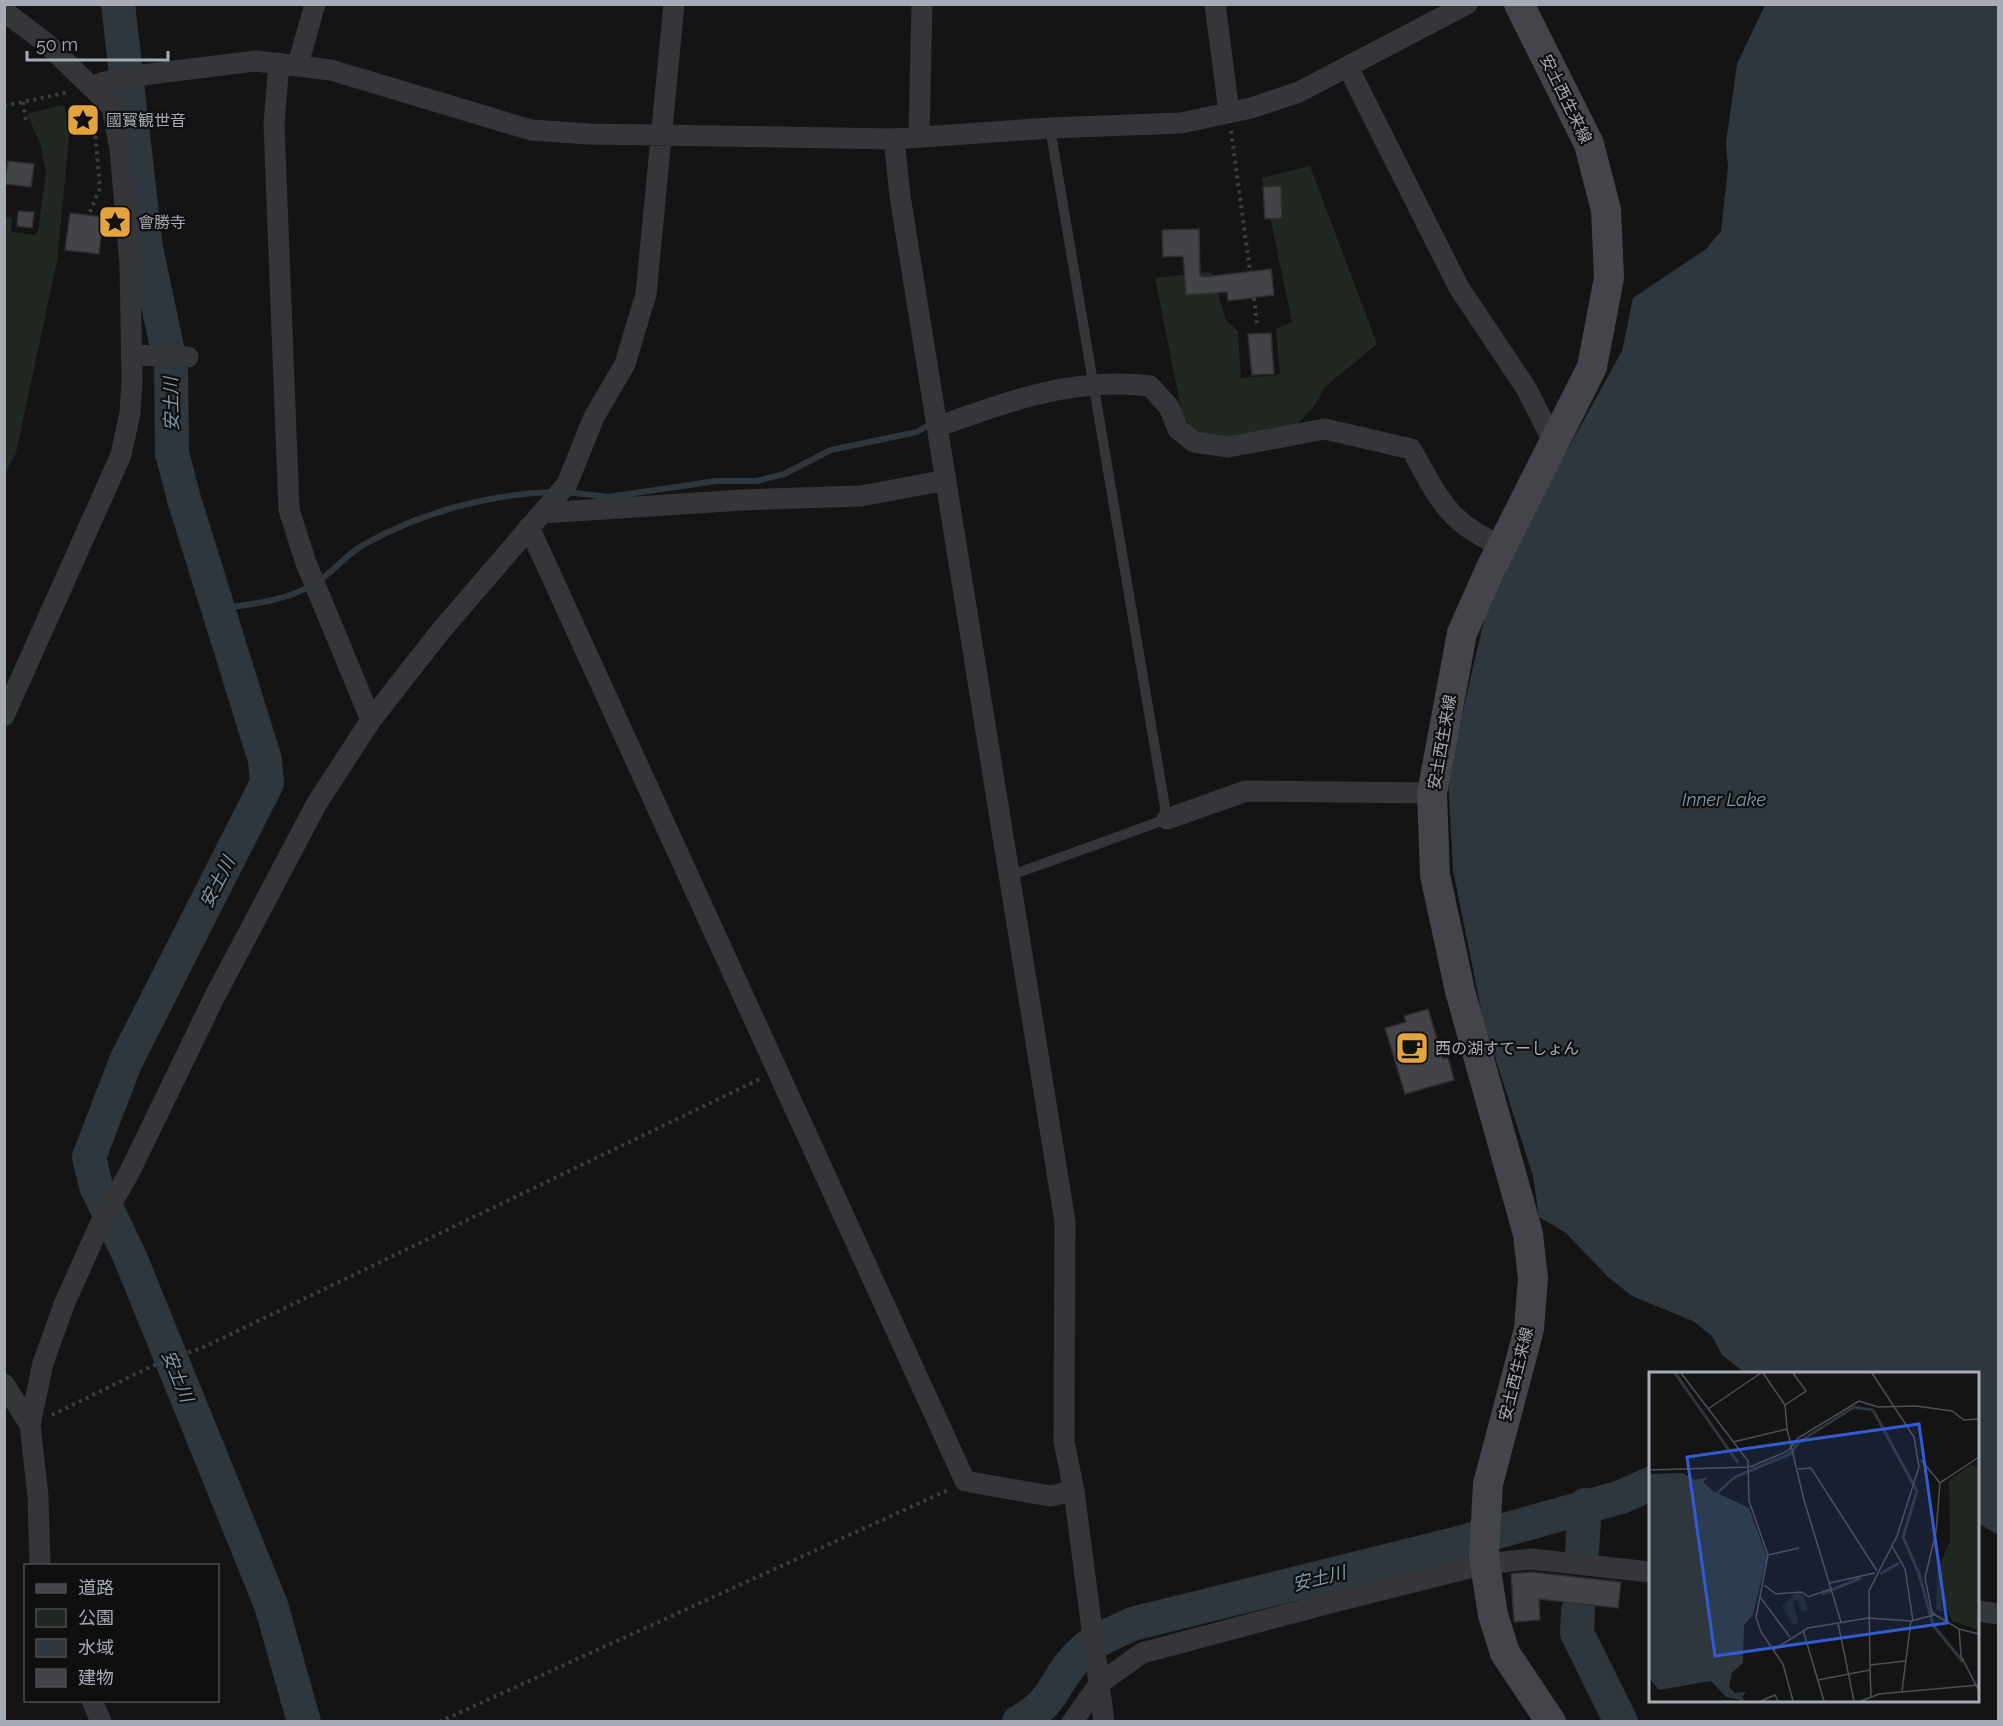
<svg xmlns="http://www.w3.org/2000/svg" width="2003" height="1726" viewBox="0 0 2003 1726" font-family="Raleway,'Noto Sans JP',sans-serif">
<rect width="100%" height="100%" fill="#141415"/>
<path fill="#202821" d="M61 105 64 106 70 128 57 261 16 453 5 474V217L12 218 11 232 35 235 38 232 46 172 40 143 27 114Z
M1310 166 1377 344 1325 387 1314 406 1292 430 1231 442 1199 438 1182 414 1155 278 1211 272 1226 320 1238 331 1241 378 1280 375 1276 329 1292 322 1262 178Z"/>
<path fill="#2e373d" d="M1765 5H1998V1535L1978 1523V1374L1745 1373 1722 1355 1712 1336 1693 1321 1632 1296 1608 1277 1566 1233 1539 1217 1533 1176 1483 1019 1453 870 1448 775 1485 616 1538 503 1622 351 1633 298 1706 249 1721 231 1728 168 1726 143 1737 64Z"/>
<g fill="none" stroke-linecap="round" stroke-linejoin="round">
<path stroke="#2e373d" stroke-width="6" d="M567 492 608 497 716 481H757L784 474 831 450 917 432 932 423
M217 609C251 604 284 602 314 584 333 573 346 554 365 544 422 512 489 494 554 492"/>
<path stroke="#2e373d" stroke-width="34" d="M118 4 146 248 171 366 172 453 184 499 265 760 267 783 126 1061 89 1157 96 1186 130 1257 271 1605 304 1722
M1582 1551 1585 1505
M1578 1611 1577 1633 1621 1722
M1019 1722C1058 1701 1054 1677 1083 1651 1096 1639 1117 1632 1132 1624L1455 1544 1621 1497 1650 1484"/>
</g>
<path fill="#434448" stroke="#2e2e31" stroke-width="1.5" d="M8 161 34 164 31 187 5 184Z
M1281 186 1282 218 1265 219 1263 187Z
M18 211 34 212 32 228 17 226Z
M70 213 103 217 99 254 65 250Z
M1199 229 1200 275 1204 277 1271 269 1274 295 1228 301 1227 292 1186 295 1183 256 1163 257 1162 230Z
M1271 333 1274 374 1252 375 1248 334Z
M1428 1009 1443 1059 1448 1057 1454 1080 1405 1094 1385 1028 1406 1022 1404 1016Z
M1531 1572 1621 1582 1618 1608 1539 1599 1540 1620 1514 1622 1511 1574Z"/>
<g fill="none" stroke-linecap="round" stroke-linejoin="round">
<path stroke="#3b3d41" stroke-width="4" stroke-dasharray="3 4.5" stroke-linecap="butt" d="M23 102 26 121
M4 106 69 92
M1231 131 1250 271
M90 212 100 188 95 131
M1254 298 1257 323
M52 1415 152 1366 204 1347 760 1079
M439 1722 948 1490"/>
<path stroke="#35363a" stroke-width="10" d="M1009 876 1167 819 1050 128"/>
<path stroke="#35363a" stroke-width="21" d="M1215 4 1229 112
M4 11 46 43 112 107 120 149 130 264 132 381 130 413 121 455 4 716
M279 63 274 124 289 510 306 563 371 720
M298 64 315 4
M1348 67 1458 286 1526 388 1554 443
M91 87 104 82 142 75 256 61 331 70 531 130 589 134 894 139 1050 128 1181 123 1251 108 1299 92 1467 4
M919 136 922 4
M894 139 900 196 1065 1222 1064 1442 1074 1491 1104 1722
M132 355 188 357
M937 427C1007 401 1075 377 1150 386L1169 407 1178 429 1194 442 1228 447 1325 429 1411 449C1440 499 1446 522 1502 546
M542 513 743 500 861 496 946 480
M529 527 965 1481 1050 1496 1074 1491
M1167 819 1246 791 1432 793
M4 1384 30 1425
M40 1566 38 1496 30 1425 43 1363 65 1302 102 1220 129 1173 215 996 317 803 371 720 439 633 567 484 594 417 625 364 646 294 674 4
M1978 1611 1998 1614
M92 1700 101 1722
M1072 1722 1100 1683 1142 1653 1322 1605 1485 1564 1531 1559 1650 1572"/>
<path stroke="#43454a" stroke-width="30" d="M1519 4 1589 144 1606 210 1609 278 1592 367 1490 570 1462 633 1432 793 1435 875 1460 991 1528 1234 1533 1278 1529 1329 1488 1484 1484 1557 1493 1615 1505 1653 1551 1722"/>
</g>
<defs>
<g id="sight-square" transform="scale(1.725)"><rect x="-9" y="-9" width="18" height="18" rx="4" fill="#e4a43d" stroke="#0f0f10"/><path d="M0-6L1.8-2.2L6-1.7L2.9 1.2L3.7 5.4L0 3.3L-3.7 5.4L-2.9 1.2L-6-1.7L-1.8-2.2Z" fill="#111"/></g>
<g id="cafe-square" transform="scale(1.725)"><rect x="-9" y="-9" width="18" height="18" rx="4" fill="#e4a43d" stroke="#0f0f10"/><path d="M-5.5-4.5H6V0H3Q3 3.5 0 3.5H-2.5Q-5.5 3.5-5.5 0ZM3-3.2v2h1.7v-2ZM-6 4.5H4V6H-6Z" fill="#111"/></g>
</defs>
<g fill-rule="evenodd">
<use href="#sight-square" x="83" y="120"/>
<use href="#sight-square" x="115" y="222"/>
<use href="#cafe-square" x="1412" y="1048"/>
</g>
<g text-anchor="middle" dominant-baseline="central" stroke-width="4.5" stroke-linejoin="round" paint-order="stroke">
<g font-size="16" fill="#a6abb5" stroke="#0f0f10">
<text transform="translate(1566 99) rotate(64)">安土西生来線</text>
<text transform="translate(1442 742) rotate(-80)">安土西生来線</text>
<text transform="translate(1516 1374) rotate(-76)">安土西生来線</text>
</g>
<g font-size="16" fill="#a6abb5" stroke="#0f0f10" text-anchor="start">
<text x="106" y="120">國寳観世音</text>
<text x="138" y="222">會勝寺</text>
<text x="1435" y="1048">西の湖すてーしょん</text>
</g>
<g font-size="18" font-style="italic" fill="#809aad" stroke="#0f0f10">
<text transform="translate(171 404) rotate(-91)">安土川</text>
<text x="1724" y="799">Inner Lake</text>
<text transform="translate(217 882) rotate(-63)">安土川</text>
<text transform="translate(178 1376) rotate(68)">安土川</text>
<text transform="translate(1319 1578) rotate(-14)">安土川</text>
</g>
</g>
<g transform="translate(1649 1372)">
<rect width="330" height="330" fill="#141415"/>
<path d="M321 93 330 95V258L303 249 292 225 293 239 287 238 288 199 301 169 300 109ZM148 220 154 223 160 238 153 240 148 228 144 229 149 251 144 253 133 234Z" fill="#202821"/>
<path d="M34 101 45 108 59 105 54 110 64 119 100 136 118 185 104 243 95 253 94 291 83 301 80 315 86 321 97 320 93 325 96 329 77 325 62 309 10 318 0 306V102Z" fill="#2e373d"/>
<path fill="none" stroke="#2e373d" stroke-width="3" d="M26 1 89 91M67 122 86 105 141 82 150 70 205 35 224 38 268 119 254 165 270 202 284 253 314 290M231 202 250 191M173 222 212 206"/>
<path fill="none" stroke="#4e5055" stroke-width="1.5" d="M32 1 99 89 100 129 119 183 107 245 112 260 134 292 144 329M114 1 136 33 138 57 155 128 192 250M136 33 157 19 144 1M59 37 112 1M84 70 138 57M330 85 291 111 287 160 276 206 283 241 310 257 330 262M272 88 291 111M149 97 162 96 228 199M0 98 101 95 139 79 149 66 210 29 229 35 267 34 303 39 315 48 330 47M243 174 256 197 264 249M119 183 150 176M181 211 226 201M115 213 127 222 153 220 159 225 182 217M111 225 141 265M189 251 205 329M310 257 312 284 330 319M154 258 175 329M124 278 159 256 219 246 262 249 285 243M221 293 256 289M221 298 222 324M169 308 221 298 220 219 248 164 270 95 265 65 223 1M253 319 262 249M112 329 126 323 129 329M212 329 230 322 330 313"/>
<path fill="#325cd3" fill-opacity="0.15" stroke="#325cd3" stroke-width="3" d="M270 52 298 251 66 284 38 85Z"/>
<rect width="330" height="330" fill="none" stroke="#a6abb5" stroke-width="3"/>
</g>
<rect width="2003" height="1726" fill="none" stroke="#a6abb5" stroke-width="12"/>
<rect x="24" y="1564" width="195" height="138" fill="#0f0f10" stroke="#4b4d52" stroke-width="1.5"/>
<rect x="36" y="1584" width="30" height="9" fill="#43454a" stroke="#4b4d52" stroke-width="1.5"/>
<text x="78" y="1594" font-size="18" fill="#a6abb5">道路</text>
<rect x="36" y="1609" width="30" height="18" fill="#202821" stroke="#4b4d52" stroke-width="1.5"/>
<text x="78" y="1624" font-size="18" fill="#a6abb5">公園</text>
<rect x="36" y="1639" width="30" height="18" fill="#2e373d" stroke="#4b4d52" stroke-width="1.5"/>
<text x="78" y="1654" font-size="18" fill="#a6abb5">水域</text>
<rect x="36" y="1669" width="30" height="18" fill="#434448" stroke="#4b4d52" stroke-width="1.5"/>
<text x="78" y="1684" font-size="18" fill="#a6abb5">建物</text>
<path d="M27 51v9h141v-9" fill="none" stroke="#a6abb5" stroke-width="3"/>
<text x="36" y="51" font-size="18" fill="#a6abb5" stroke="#0f0f10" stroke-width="4.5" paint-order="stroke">50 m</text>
</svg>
